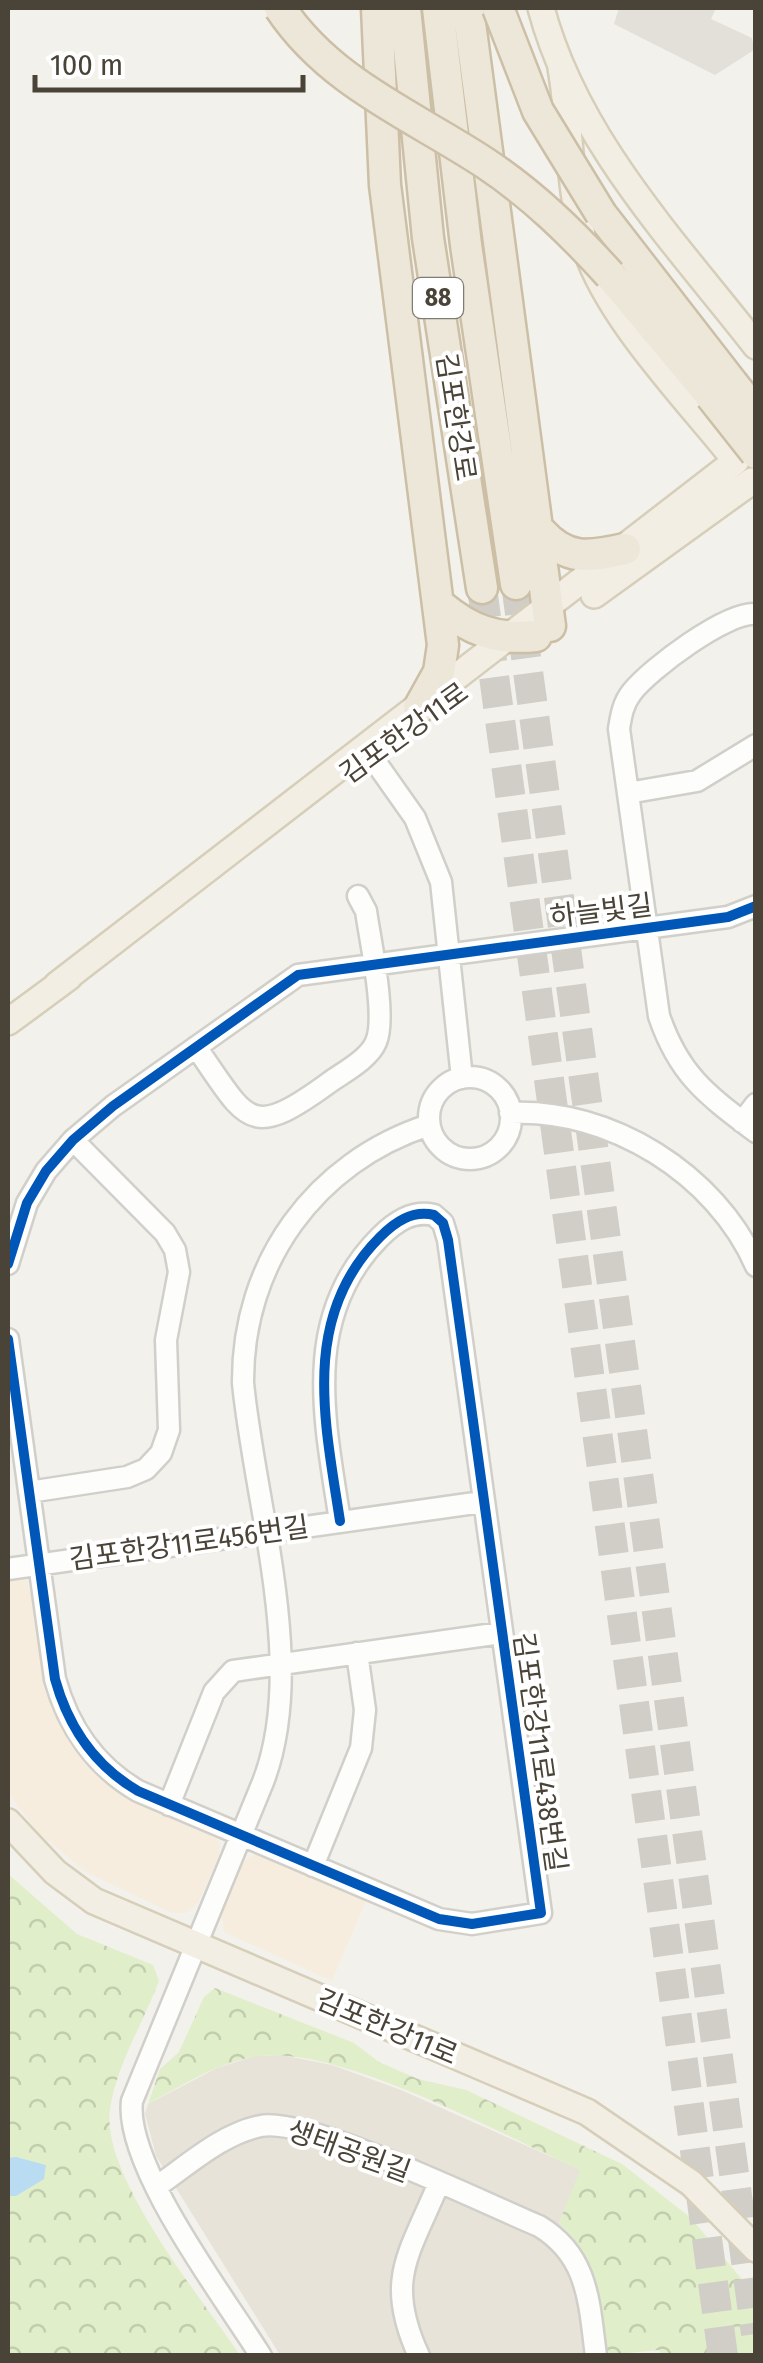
<svg xmlns="http://www.w3.org/2000/svg" width="763" height="2363" viewBox="0 0 763 2363" font-family="'Fira Sans Condensed','Noto Sans KR',sans-serif">
<defs>
<pattern id="park-crowns" width="20" height="18" patternUnits="userSpaceOnUse" patternTransform="scale(2.5)"><rect width="20" height="18" fill="#e0eeca"/><path d="M2 6a3 3 0 1 1 6 0M12 15a3 3 0 1 1 6 0" fill="none" stroke="#c2cdae"/></pattern>
</defs>
<rect width="100%" height="100%" fill="#f3f1ec"/>
<path fill="#e7e3d9" d="M281 2055 332 2065 401 2090 581 2170 559 2223 583 2249 595 2274 607 2355H280L156 2156 145 2114 148 2104 217 2068 255 2056Z"/>
<path fill="#f6edde" d="M27 1580 72 1737 220 1842 219 1856 198 1903 186 1913H172L86 1872 39 1833 8 1793V1581Z
M257 1853 368 1896 332 1981 224 1932 221 1910 244 1861Z"/>
<path fill="#e3e0da" d="M619 8H716L711 19 752 38 754 50 715 75 614 24Z"/>
<path fill="url(#park-crowns)" d="M8 1874 77 1934 153 1965 159 1981C144 2021 116 2066 110 2109 100 2176 203 2300 240 2355H8Z
M215 1988 354 2043 379 2062 418 2079 466 2090 622 2164 691 2218 755 2295V2355H661L659 2350 607 2355C601 2304 599 2261 559 2223L580 2170C503 2135 341 2046 260 2056 220 2061 183 2085 148 2104L160 2069 179 2052 204 1997Z"/>
<path fill="#badcf3" d="M16 2157 46 2165 44 2179 16 2196H8V2158Z"/>
<g fill="none" stroke-linecap="round" stroke-linejoin="round">
<path stroke="#d1cec8" stroke-width="30" stroke-dasharray="30 15" stroke-linecap="butt" d="M516 584 756 2334
M482 588 723 2356"/>
<g stroke="#d1cfc9" stroke-width="25">
<path id="minor" d="M756 614C727 611 650 669 632 692 623 703 621 716 619 729L659 1016C679 1075 707 1095 756 1132
M372 757 415 818 441 882 462 1078
M628 793 697 781 756 745
M196 1047C248 1121 248 1142 330 1082 344 1072 369 1059 376 1042 387 1017 370 940 366 911L358 896
M429 1118a41 41 0 1 1 82 0a41 41 0 1 1-82 0Z
M510 1113C610 1108 716 1174 756 1266
M742 1122 756 1104
M8 1264 27 1203 46 1171 73 1140 113 1106 298 975 728 917 756 906
M8 1339 55 1679C68 1726 95 1766 138 1791L439 1919 472 1924 541 1913 448 1240 443 1223 434 1215C412 1210 395 1222 380 1237 300 1317 325 1422 340 1521
M29 1492 127 1477 146 1469 161 1453 169 1430 166 1340 179 1272 175 1250 165 1233 73 1140
M8 1569 482 1502
M169 1805 214 1692 233 1671 501 1633
M313 1866 361 1748 365 1710 357 1653
M156 2187C188 2165 223 2133 261 2126 306 2116 486 2204 539 2226 589 2256 589 2303 596 2356
M261 2356C225 2298 124 2166 132 2101L263 1782C308 1666 255 1506 243 1383 242 1263 315 1162 429 1125
M419 2356C384 2280 409 2255 438 2185"/>
</g>
<g stroke="#d6ceb8" stroke-width="30">
<path id="major" d="M541 8C576 139 674 241 756 346
M594 595 752 481
M57 985 736 461C689 401 604 315 584 242 568 186 571 126 561 68
M8 1022 69 977
M8 1822 55 1872 94 1901 587 2112 691 2183 756 2249"/>
</g>
<g stroke="#ccbfa6" stroke-width="35">
<path id="highway" d="M377 8 385 185 443 645 439 672 419 708
M405 8 428 238 482 588
M438 8 466 245 516 584
M468 8 550 626
M601 214 732 383
M610 275 711 396
M541 532C567 561 589 557 625 549
M441 606C471 631 497 640 536 636"/>
</g>
<use href="#minor" stroke="#fdfdfc" stroke-width="20"/>
<use href="#major" stroke="#f2eee4" stroke-width="25"/>
<use href="#highway" stroke="#ede7da" stroke-width="30"/>
<g stroke="#ccbfa6" stroke-width="35" stroke-linecap="butt">
<path id="highway-bridge" d="M280 8C330 83 412 115 485 163 533 195 572 233 610 275
M498 8 538 111 601 214
M732 383 756 413
M711 396 756 453"/>
</g>
<use href="#highway-bridge" stroke="#ede7da" stroke-width="30"/>
<g stroke="#fff" stroke-width="16">
<path id="cycleway" d="M8 1264 27 1203 46 1171 73 1140 113 1106 298 975 728 917 756 906
M8 1339 55 1679C68 1726 95 1766 138 1791L439 1919 472 1924 541 1913 448 1240 443 1223 434 1215C412 1210 395 1222 380 1237 300 1317 325 1422 340 1521"/>
</g>
<use href="#cycleway" stroke="#0057b8" stroke-width="10"/>
</g>
<g text-anchor="middle" dominant-baseline="central" stroke-width="8" stroke-linejoin="round" paint-order="stroke">
<rect fill="#fff" stroke="#807b73" stroke-width="2.5" x="413" y="278" width="50" height="40" rx="8"/>
<g font-size="25" font-weight="bold" fill="#4a4337">
<text x="438" y="298">88</text>
</g>
<g font-size="28" fill="#4a4337" stroke="#fff">
<text transform="translate(456 417) rotate(81)">김포한강로</text>
<text transform="translate(404 733) rotate(-36)">김포한강11로</text>
<text transform="translate(601 911) rotate(-7)">하늘빛길</text>
<text transform="translate(189 1543) rotate(-8)">김포한강11로456번길</text>
<text transform="translate(540 1752) rotate(82)">김포한강11로438번길</text>
<text transform="translate(387 2027) rotate(23)">김포한강11로</text>
<text transform="translate(349 2151) rotate(20)">생태공원길</text>
</g>
</g>
<rect width="763" height="2363" fill="none" stroke="#4a4337" stroke-width="20"/>
<path d="M35 75v15h268v-15" fill="none" stroke="#4a4337" stroke-width="5"/>
<text x="50" y="75" font-size="30" fill="#4a4337" stroke="#ffffff" stroke-width="8" paint-order="stroke">100 m</text>
</svg>
